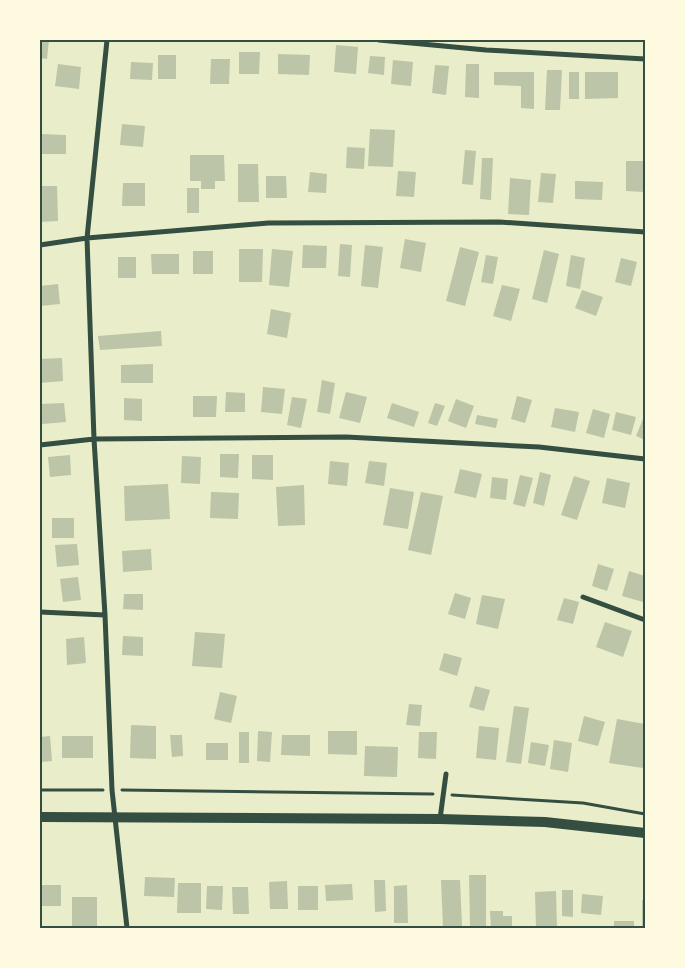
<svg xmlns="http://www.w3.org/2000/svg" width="685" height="968" viewBox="0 0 685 968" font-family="Roboto,sans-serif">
<rect width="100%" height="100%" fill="#e9edc9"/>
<path fill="#bcc5a7" d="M40 40H49L47 59 40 58Z
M336 45 358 47 356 74 334 72Z
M239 52H260L259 74H239Z
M278 54 310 55 309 75 278 74Z
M158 55H176V79H158Z
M370 56 385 57 384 75 368 73Z
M211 59H230L229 84H210Z
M393 60 413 62 411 86 391 84Z
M131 62 153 63 152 80 130 79Z
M58 64 81 67 79 89 55 86Z
M466 64H479V98L465 97Z
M435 65 449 66 446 95 432 93Z
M547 70H562L560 110H545Z
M494 72H534V109L521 108V86L494 85Z
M569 72H579V99H569Z
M585 72H618V98L585 99Z
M122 124 145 126 143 147 120 145Z
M370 129 395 130 393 167 368 166Z
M40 134 66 135V154H40Z
M347 147 365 148 364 169 346 168Z
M465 150 476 151 473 185 462 184Z
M190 155H224L225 181H215V189H201V181H190Z
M482 158H493L491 200 480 199Z
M626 161H645V192L626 191Z
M238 164H258L259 202H238Z
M398 171 416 172 414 197 396 196Z
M310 172 327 174 326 193 308 192Z
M541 173 556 174 553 203 538 202Z
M266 176H286L287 198H266Z
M510 178 531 180 529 215 508 214Z
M575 181 603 182 602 200 575 199Z
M123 183H145V206H122Z
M40 186H57L58 221 40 222Z
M187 188H199V213H187Z
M405 239 426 243 421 272 400 268Z
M340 244 352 245 350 277 338 276Z
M303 245 327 246 326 268H302Z
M365 245 383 247 378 288 361 286Z
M460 247 479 252 465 306 446 301Z
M239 249H263L262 282H239Z
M272 249 293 251 289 287 269 285Z
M544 250 559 254 547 303 532 299Z
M193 251H213V274H193Z
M151 254H179V274H152Z
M486 255 498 257 493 284 481 282Z
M571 255 585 258 580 289 566 286Z
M118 257H136V278H118Z
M621 258 637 262 631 286 615 282Z
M58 284 60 304 40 306V286Z
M502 285 520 289 511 321 493 316Z
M582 290 603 297 596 316 575 308Z
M271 309 291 313 287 338 267 334Z
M161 331 162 346 100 350 98 336Z
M62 358 63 381 40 383V359Z
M153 364V383H121V365Z
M322 380 335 383 330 414 317 412Z
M263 387 285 389 282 414 261 412Z
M226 392 245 393V412H225Z
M346 392 367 397 360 423 339 418Z
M193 396H217L216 417H193Z
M517 396 532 400 525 423 511 419Z
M292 397 307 399 301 428 287 425Z
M124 398 142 399V421L124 420Z
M456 399 474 406 466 428 448 421Z
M64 403 66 422 42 424 40 404Z
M392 403 419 412 414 427 387 418Z
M435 403 445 406 437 426 428 423Z
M555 408 579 412 575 432 551 427Z
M593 409 610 414 604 438 586 433Z
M616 412 636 417 631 435 612 430Z
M645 414V440L636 436Z
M477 415 498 419 496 428 475 424Z
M220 454H239L238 478 220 477Z
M70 455 71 475 50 477 48 457Z
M252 455H273V480L252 479Z
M182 456 201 457 200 484 181 483Z
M330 461 349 463 347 486 328 484Z
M369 461 387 463 384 486 365 483Z
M460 469 482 474 476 498 454 493Z
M540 472 551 475 544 506 533 503Z
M520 475 533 478 525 507 513 504Z
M574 476 590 481 577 520 561 515Z
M492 477 508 479 506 500 490 498Z
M607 478 630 483 625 508 602 503Z
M168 484 170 519 125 521 124 486Z
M304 485 305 525 278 526 276 487Z
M390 488 414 492 408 529 383 525Z
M211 492 239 493 238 519 210 518Z
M421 492 443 496 431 555 408 550Z
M52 518H74V538H52Z
M77 544 79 565 57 567 55 545Z
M151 549 152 570 123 572 122 551Z
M598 564 614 569 607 591 592 586Z
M629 571 645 576V596L643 602 622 596Z
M78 577 81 600 63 602 60 579Z
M455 593 471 598 465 619 448 614Z
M124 594H143V610L123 609Z
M482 595 505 599 498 629 476 624Z
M564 598 579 602 573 624 557 620Z
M605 622 632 631 623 657 596 647Z
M195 632 225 634 222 668 192 666Z
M123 636 143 637V656L122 655Z
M84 637 86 663 67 665 66 639Z
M444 653 462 658 457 676 439 670Z
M475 686 490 690 484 711 469 707Z
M220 692 237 696 231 723 214 719Z
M409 704 422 705 420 726 406 725Z
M514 706 529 708 521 764 506 762Z
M584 716 605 722 598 746 578 741Z
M617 719 645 724V766L643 765V768L609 763Z
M131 725 156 726V759L130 758Z
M479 726 499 728 496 760 476 758Z
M258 731 272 732 270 762 257 761Z
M328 731H357V755L328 754Z
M239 732H249V763H239Z
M419 732H437L436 759 418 758Z
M170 735H182L183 756 172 757Z
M282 735H310V756L281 755Z
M50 736 52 761 40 762V737Z
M62 736H93V758H62Z
M554 740 572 743 568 772 550 769Z
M531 742 549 745 545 766 528 763Z
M206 743H228V760H206Z
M365 746 398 747 397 777 364 776Z
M469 875H486V926H470Z
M145 877 175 878 174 897 144 896Z
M374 880H385L386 911 375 912Z
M441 880H460L462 926 443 927Z
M287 881 288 909H270L269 882Z
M178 883H201V913H177Z
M352 884 353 900 326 901 325 885Z
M40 885H61V906H40Z
M407 885 408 923H394V886Z
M207 886H223L222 910 206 909Z
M298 886H318V910H298Z
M232 887H248L249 914H233Z
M562 890H573V917L562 916Z
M556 891 557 928H536L535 892Z
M582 894 603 896 601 915 581 913Z
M72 897H97V928H72Z
M642 900H645V928H642Z
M490 911H503V916H512V928H491Z
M614 921H634V928H614Z"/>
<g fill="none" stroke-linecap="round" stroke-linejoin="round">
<path stroke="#344e41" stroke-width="3" d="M40 790H103
M122 790 433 794
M452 795 583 803 645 814"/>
<path stroke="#344e41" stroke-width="5" d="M107 40 87 238 94 439 105 615 112 790 127 928
M379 40 486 50 645 59
M40 245 87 238 268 223 499 222 645 232
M40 445 94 439 346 437 539 447 645 459
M583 597 645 620
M40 612 105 615
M440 819 446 774"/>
<path stroke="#344e41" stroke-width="10" d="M40 817 440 819 545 822 645 833"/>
</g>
<rect width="685" height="968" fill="none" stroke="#fefae0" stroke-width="82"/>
<rect x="41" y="41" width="603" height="886" fill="none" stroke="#344e41" stroke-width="2"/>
</svg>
